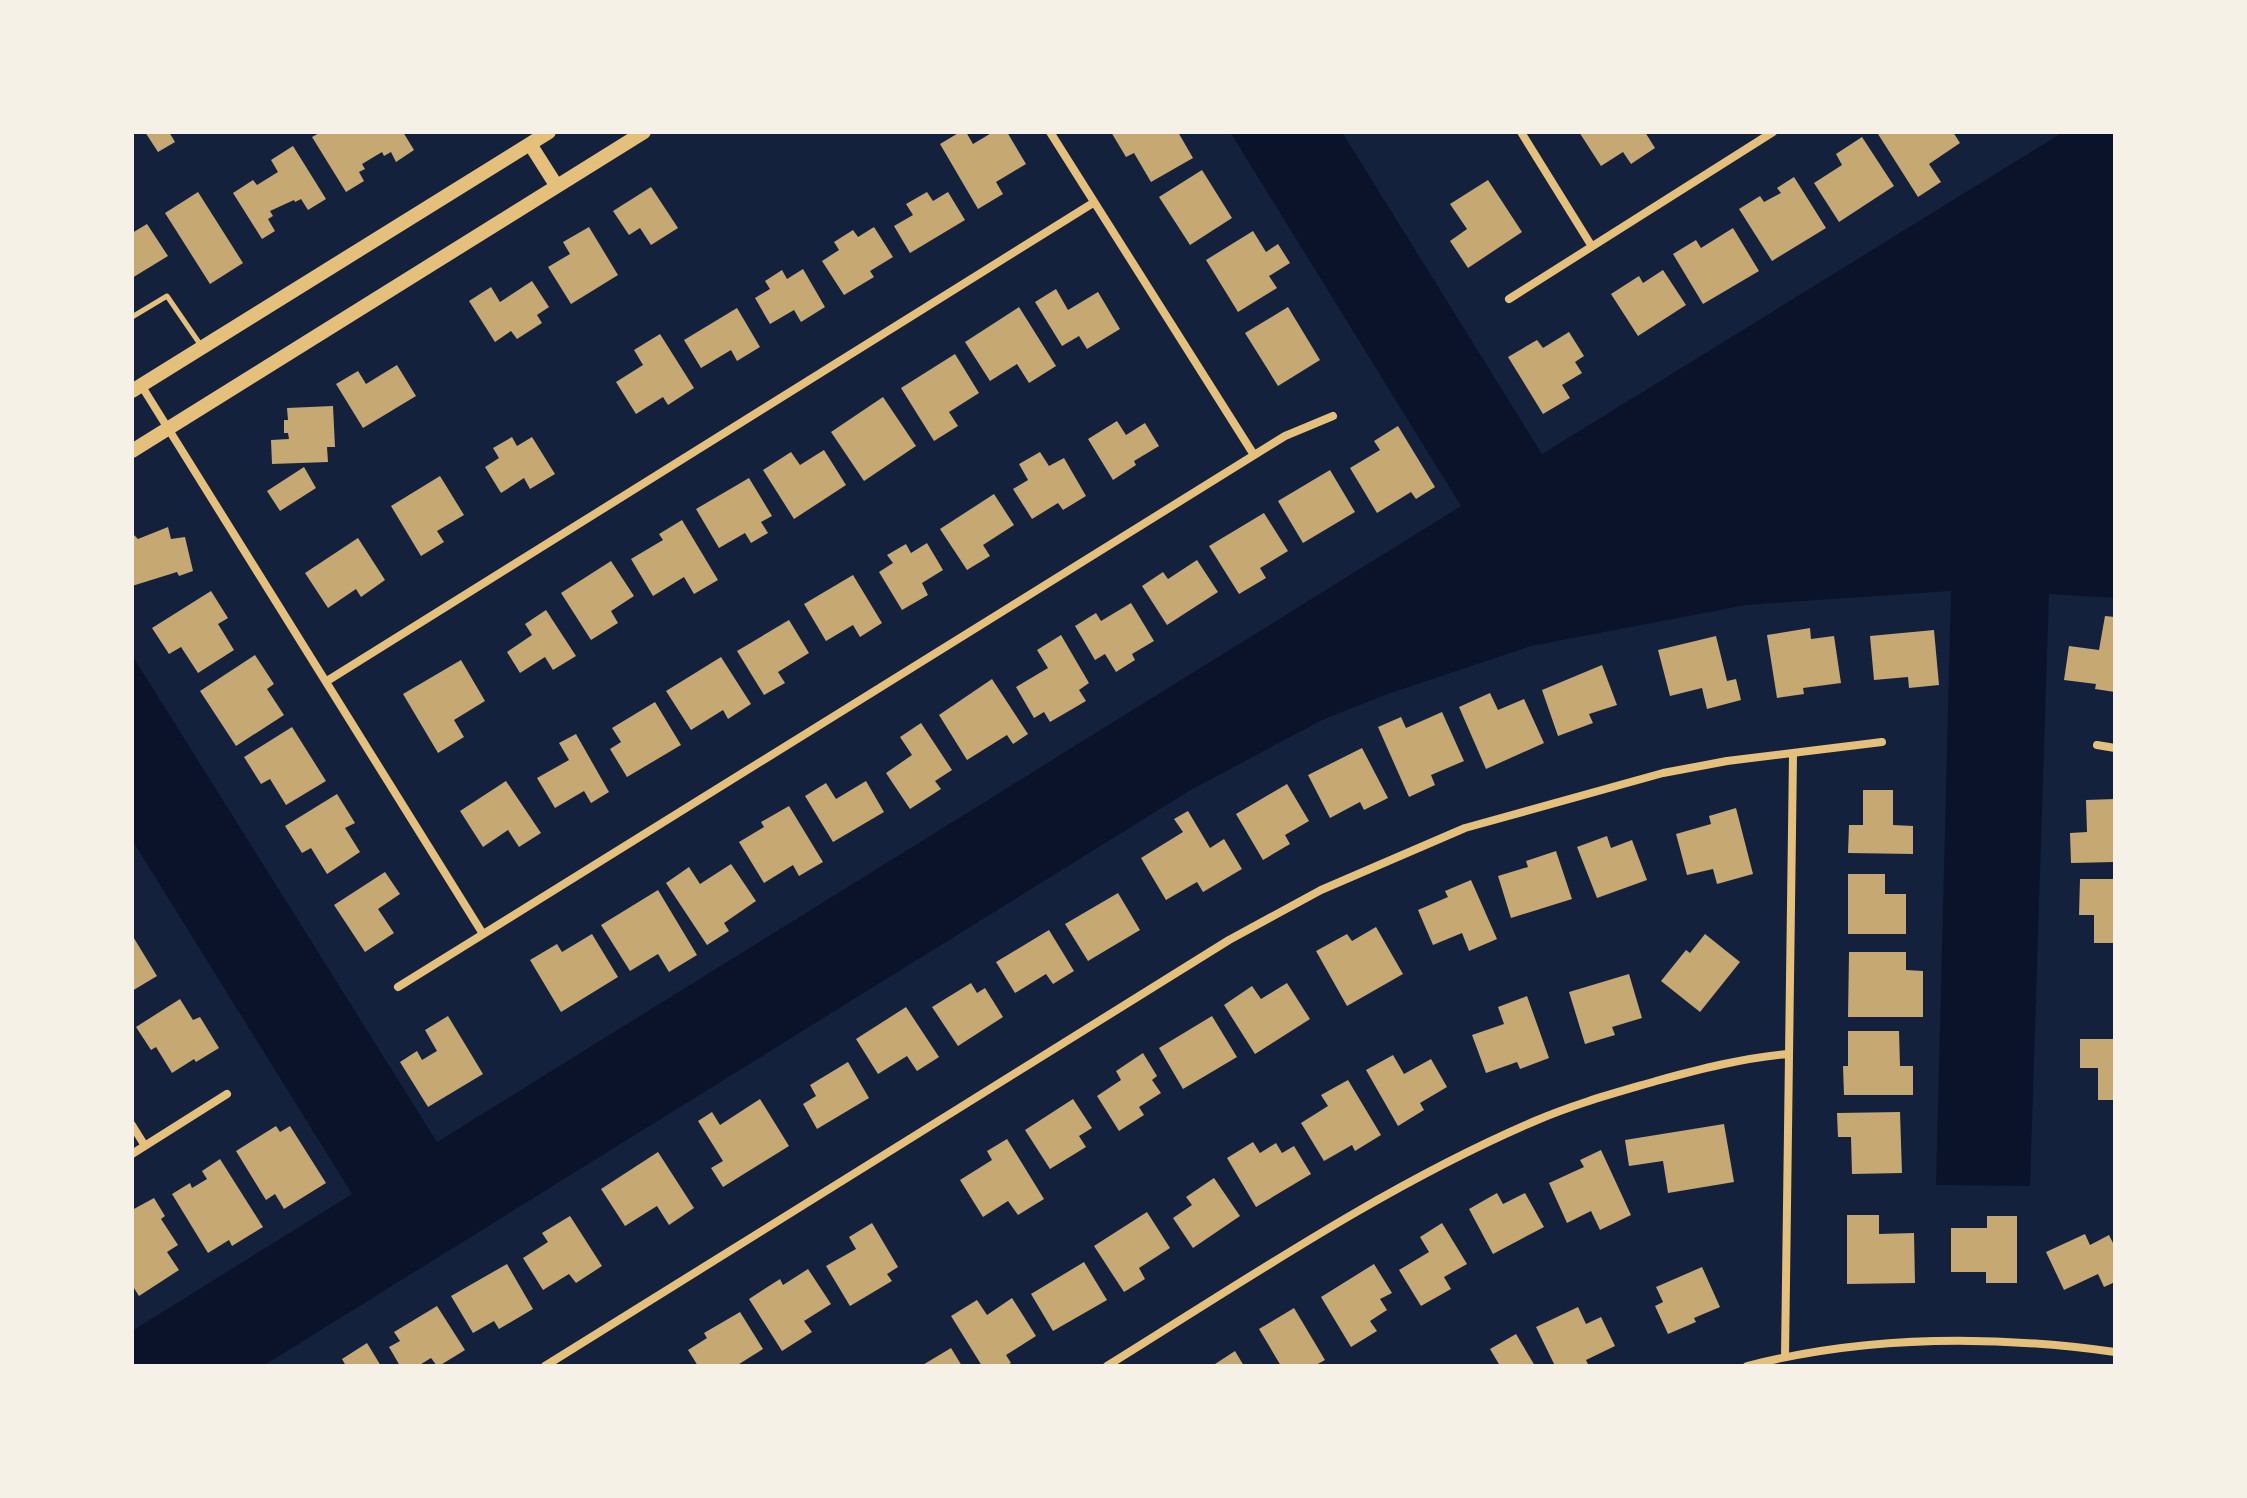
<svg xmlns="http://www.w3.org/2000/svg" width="2247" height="1498" viewBox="0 0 2247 1498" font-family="Helvetica,sans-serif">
<rect width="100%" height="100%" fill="#14213d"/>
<path fill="#0b132b" d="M1230 132H1342L1542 454 2063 132H2115V598L2049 594 2030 1186 1936 1185 1951 591 1746 605 1531 646 1385 695 1322 720 1189 791 263 1366H132V1331L352 1194 132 840V655L437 1142 1461 506Z"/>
<path fill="#c6a872" d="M145 132H169L175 142 158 152Z
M321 132H403L414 150 396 162 391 152 384 156 382 152 362 164 365 169 359 172 364 181 346 192 312 137Z
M960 132H966L973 144 993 132H1007L1026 164 996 182 1003 194 978 209 940 144Z
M1111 132H1178L1193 158 1151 182 1134 153 1126 157Z
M1579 132H1645L1655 148 1631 164 1623 152 1601 166Z
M1882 132H1953L1960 143 1929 164 1941 182 1918 197 1878 134Z
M1862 137 1894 186 1839 222 1814 183 1842 165 1836 154Z
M293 146 326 199 308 210 301 199 295 202 294 200 270 211 273 216 268 219 275 231 262 239 233 193 253 180 257 185 278 172 271 160Z
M1202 170 1232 218 1190 245 1159 197Z
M1794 177 1826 228 1772 261 1739 209 1760 196 1764 202 1781 193 1777 188Z
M1488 180 1522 232 1468 268 1450 241 1467 229 1450 204Z
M651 187 678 228 651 245 640 228 629 235 613 211Z
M198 192 243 263 210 284 165 213Z
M927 192 933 201 948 192 965 220 910 253 894 226 913 215 906 204Z
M147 224 168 256 132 278V233Z
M589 227 618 275 571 304 548 267 570 254 563 242Z
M874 227 893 257 870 271 874 277 844 295 822 261 839 250 834 242 853 230 858 237Z
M1733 228 1759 271 1703 304 1673 254 1696 240 1701 248Z
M1253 231 1266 252 1278 244 1290 263 1269 276 1277 288 1238 312 1206 260Z
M803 269 825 307 801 322 794 310 770 324 755 298 770 289 765 281 782 270 787 279Z
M1663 270 1686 305 1638 336 1611 294 1639 276 1643 283Z
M532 281 549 307 537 315 542 323 517 339 511 331 495 342 469 301 491 287 500 302Z
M1056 289 1068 310 1098 292 1120 329 1087 349 1079 336 1062 346 1035 302Z
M1019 307 1056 366 1029 383 1017 364 990 381 965 342Z
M1288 307 1320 360 1278 386 1245 333Z
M737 308 760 347 737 361 731 350 701 368 684 340Z
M1569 332 1584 356 1575 362 1582 373 1562 385 1570 398 1543 414 1508 357 1537 340 1543 348Z
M660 334 694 388 668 405 663 397 636 414 616 382 643 365 634 350Z
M955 354 979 393 949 412 958 426 934 441 901 388Z
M397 365 416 396 363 428 336 384 358 371 366 384Z
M883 397 916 446 864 481 831 432Z
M333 406 335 447H327L328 462 272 464 271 440 289 439 288 433H284V420H288L287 408Z
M1117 421 1126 435 1145 423 1159 446 1134 461 1136 465 1113 480 1088 439Z
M1398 426 1435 487 1416 499 1411 492 1377 513 1350 468 1380 450 1374 441Z
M512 437 517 446 532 437 555 474 530 489 524 478 501 493 485 467 499 458 493 448Z
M824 450 846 485 794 519 763 470 791 452 800 465Z
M1040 452 1049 466 1064 458 1086 496 1063 510 1058 503 1032 519 1013 489 1028 480 1019 464Z
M304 467 316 488 280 511 267 491Z
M1330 470 1355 512 1303 543 1278 501Z
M440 476 464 515 437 531 444 542 421 556 391 506Z
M749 478 772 516 761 522 768 533 751 543 745 533 719 548 696 509Z
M994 494 1014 525 983 545 990 556 967 570 940 529Z
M1264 513 1288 551 1260 568 1266 578 1239 594 1209 546Z
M682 520 718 580 694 594 684 577 653 596 631 559 663 540 659 534Z
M168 527 171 539 185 537 193 571 179 576 177 572 132 586V533L138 539Z
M358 538 385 580 361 597 356 589 328 608 305 573Z
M927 543 943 570 922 583 928 595 902 610 879 572 893 563 887 555 906 544 911 553Z
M1197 560 1218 592 1167 625 1142 586 1163 572 1168 579Z
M611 561 634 596 611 611 618 623 591 640 561 593Z
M853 575 882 623 860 637 853 625 826 641 804 604Z
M211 591 228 618 218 624 234 650 198 673 181 647 169 654 152 628Z
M1131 603 1154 641 1132 654 1135 660 1116 672 1105 654 1095 660 1075 626 1096 613 1101 621Z
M546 610 576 656 553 670 545 657 520 673 507 652 532 635 525 624Z
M2105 616 2115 617V692L2095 689 2096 684 2064 680 2069 646 2099 650Z
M789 620 809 653 778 672 785 683 764 695 737 651Z
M1810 628 1811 639 1834 636 1841 683 1803 688 1804 694 1777 698 1767 635Z
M1934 630 1939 685 1909 688 1908 677 1874 680 1870 636Z
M1061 635 1089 683 1079 690 1086 701 1050 722 1044 712 1034 718 1016 687 1048 668 1037 650Z
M1716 636 1727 681 1736 679 1741 700 1707 709 1702 688 1670 696 1658 650Z
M255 655 274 684 267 689 284 715 236 746 200 691Z
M721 657 751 704 728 719 723 710 691 730 666 691Z
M461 660 485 701 454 720 464 737 438 753 403 694Z
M1602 665 1617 705 1589 714 1593 723 1558 736 1542 690Z
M992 679 1028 734 1013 744 1007 735 967 760 939 715Z
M1490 693 1498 710 1524 699 1544 743 1486 769 1459 707Z
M655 702 681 745 627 777 610 749 621 742 612 728Z
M1442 712 1464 761 1431 775 1435 785 1409 797 1378 727 1401 717 1406 728Z
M921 723 952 770 935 781 941 789 910 809 886 773 912 755 900 737Z
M292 727 326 781 286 805 270 779 261 784 244 757Z
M576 734 609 792 591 803 584 791 555 808 537 778 569 760 559 743Z
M1362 748 1388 798 1364 810 1360 802 1330 818 1308 775Z
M506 781 541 833 519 847 508 830 483 847 460 811Z
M866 781 884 812 833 842 805 796 826 783 836 799Z
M1287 784 1309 821 1285 835 1290 844 1263 860 1236 814Z
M1863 790H1893V825L1913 826V854L1848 853 1849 825H1863Z
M337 794 355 823 345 828 360 852 327 874 311 848 302 853 285 826Z
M2115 799V862L2071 863 2070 833 2087 832 2086 800Z
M789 806 823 862 799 876 793 865 764 883 739 842 764 827 761 822Z
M1736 808 1753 874 1717 884 1713 869 1687 875 1676 834 1711 824 1709 816Z
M1188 811 1210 848 1224 839 1242 869 1203 892 1197 882 1166 900 1141 858 1183 832 1174 819Z
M1607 836 1611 848 1632 840 1647 880 1597 898 1577 847Z
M1556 851 1572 899 1511 918 1498 876 1528 867 1526 861Z
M731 864 756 901 724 923 729 931 707 945 666 883 689 867 700 884Z
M385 872 400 894 378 909 394 933 365 952 334 905Z
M1848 874H1885V894H1906V934H1848Z
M2080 879H2115V943H2094V915H2079Z
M1471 880 1497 939 1469 951 1462 933 1433 945 1418 910 1448 897 1445 891Z
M658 890 697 955 669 972 658 954 630 971 601 925Z
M1118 893 1140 930 1088 961 1065 924Z
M1376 927 1403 974 1347 1006 1316 951 1347 934 1352 941Z
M1049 930 1074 971 1053 984 1046 974 1015 993 996 962Z
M592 934 618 977 561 1012 530 960 557 944 562 952Z
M1705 934 1740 962 1700 1012 1661 981 1686 950 1690 953Z
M132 935 157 976 132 991Z
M1849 952H1906V970L1923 971V1017H1848Z
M1629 974 1642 1018 1612 1027 1615 1035 1585 1044 1569 992Z
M971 983 977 993 985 988 1003 1017 958 1046 932 1007Z
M1287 983 1310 1019 1255 1054 1224 1005 1252 986 1261 999Z
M1527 996 1549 1058 1520 1069 1517 1062 1486 1073 1472 1035 1504 1024 1498 1007Z
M180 999 193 1020 200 1017 219 1048 196 1062 194 1059 172 1073 156 1047 151 1050 136 1027Z
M906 1007 939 1057 917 1071 907 1056 878 1074 856 1039Z
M448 1016 483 1074 428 1107 400 1062 417 1051 422 1060 437 1051 425 1030Z
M1212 1016 1237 1057 1183 1089 1159 1048Z
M1848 1031H1899L1900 1066H1913V1095H1844L1843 1066H1848Z
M2080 1039H2115V1100H2098V1068H2080Z
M1143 1053 1157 1076 1152 1080 1161 1093 1139 1107 1144 1115 1119 1131 1097 1096 1121 1080 1116 1071Z
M1393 1055 1404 1074 1431 1059 1447 1087 1420 1103 1424 1110 1398 1126 1366 1070Z
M848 1062 869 1098 817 1129 803 1104 816 1096 810 1085Z
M1348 1080 1381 1135 1355 1151 1352 1145 1324 1161 1301 1123 1328 1106 1321 1095Z
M760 1099 789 1146 723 1187 711 1168 723 1161 698 1121 712 1112 720 1125Z
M1073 1099 1092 1128 1079 1136 1086 1147 1050 1169 1025 1130Z
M1900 1112 1902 1173 1852 1174 1851 1137H1838L1837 1113Z
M1724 1124 1734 1182 1668 1193 1663 1161 1629 1166 1625 1140Z
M276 1126 280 1132 290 1126 326 1183 284 1209 275 1194 266 1200 236 1151Z
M1007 1139 1044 1199 1018 1215 1008 1201 983 1217 960 1180 992 1160 987 1151Z
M1253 1142 1260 1153 1276 1143 1282 1153 1294 1146 1311 1174 1256 1207 1227 1158Z
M1601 1150 1631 1215 1600 1230 1591 1211 1567 1223 1549 1183 1584 1167 1580 1160Z
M658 1152 694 1208 669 1225 657 1206 625 1226 601 1189Z
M220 1159 263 1227 232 1246 229 1240 208 1253 172 1194 190 1183 192 1188 207 1179 202 1171Z
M1214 1178 1240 1216 1193 1248 1173 1218 1192 1205 1186 1197Z
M1497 1193 1503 1204 1525 1193 1544 1227 1493 1254 1469 1209Z
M154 1198 165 1216 161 1219 178 1245 167 1252 179 1270 139 1296 132 1285V1210Z
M1147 1212 1170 1248 1139 1268 1145 1279 1124 1292 1094 1246Z
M1847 1215H1879V1234L1914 1233 1915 1283 1847 1284Z
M570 1216 602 1266 576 1283 569 1274 543 1290 523 1258 548 1242 542 1233Z
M1987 1216H2017V1283H1986V1272H1951V1228H1987Z
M872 1223 898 1267 887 1274 892 1281 850 1306 826 1266 856 1249 849 1237Z
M1442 1223 1467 1264 1444 1277 1451 1289 1421 1306 1399 1270 1429 1252 1420 1237Z
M2085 1234 2090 1245 2109 1235 2115 1247V1282L2104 1287 2098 1274 2064 1290 2046 1252Z
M1084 1262 1107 1300 1053 1331 1031 1294Z
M507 1264 533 1309 499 1329 494 1321 473 1333 451 1296Z
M1374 1264 1392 1293 1380 1299 1387 1310 1370 1321 1377 1331 1351 1347 1321 1297Z
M1702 1267 1720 1307 1694 1318 1696 1322 1668 1334 1655 1306 1663 1302 1656 1287Z
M808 1269 831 1304 804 1321 812 1332 782 1351 749 1299 780 1279 783 1285Z
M1012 1298 1036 1336 1006 1355 1011 1363 1006 1366H982L951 1316 977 1300 987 1315Z
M437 1306 465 1350 439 1366H437L431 1358 418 1366H400L389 1347 400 1341 394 1332Z
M1578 1307 1586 1324 1601 1317 1615 1346 1586 1360 1588 1364 1584 1366H1555L1536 1327Z
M1294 1308 1325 1360 1314 1366H1281L1259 1329Z
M740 1312 763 1349 736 1366H698L688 1350 707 1338 704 1333Z
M1516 1334 1535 1366H1500L1490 1349Z
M367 1343 381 1366H346L342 1359Z
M951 1348 962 1366H921Z
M1235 1351 1244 1366H1212Z"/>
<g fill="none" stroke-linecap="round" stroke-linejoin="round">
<path stroke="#e5c07b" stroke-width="5" d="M132 317 167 296 202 347"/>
<path stroke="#e5c07b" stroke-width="8" d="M1050 132 1254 455
M1521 132 1591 245
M1509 299 1773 132
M141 385 483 934
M327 681 1093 203
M2097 745 2115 748
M398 987 1285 436 1333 416
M132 1125 145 1146
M132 1154 227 1094
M1785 1356 1793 755
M545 1366 1229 940 1321 890 1465 828 1663 773 1727 761 1882 742
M1107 1366C1244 1281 1387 1184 1535 1121 1574 1104 1615 1093 1656 1081 1700 1069 1743 1058 1787 1054
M1747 1366C1868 1335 1992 1335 2115 1352"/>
<path stroke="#e5c07b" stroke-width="14" d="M530 144 556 185
M132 391 549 132
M132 451 644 132"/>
</g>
<rect width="2247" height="1498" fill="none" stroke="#f6f1e7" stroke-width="268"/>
</svg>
